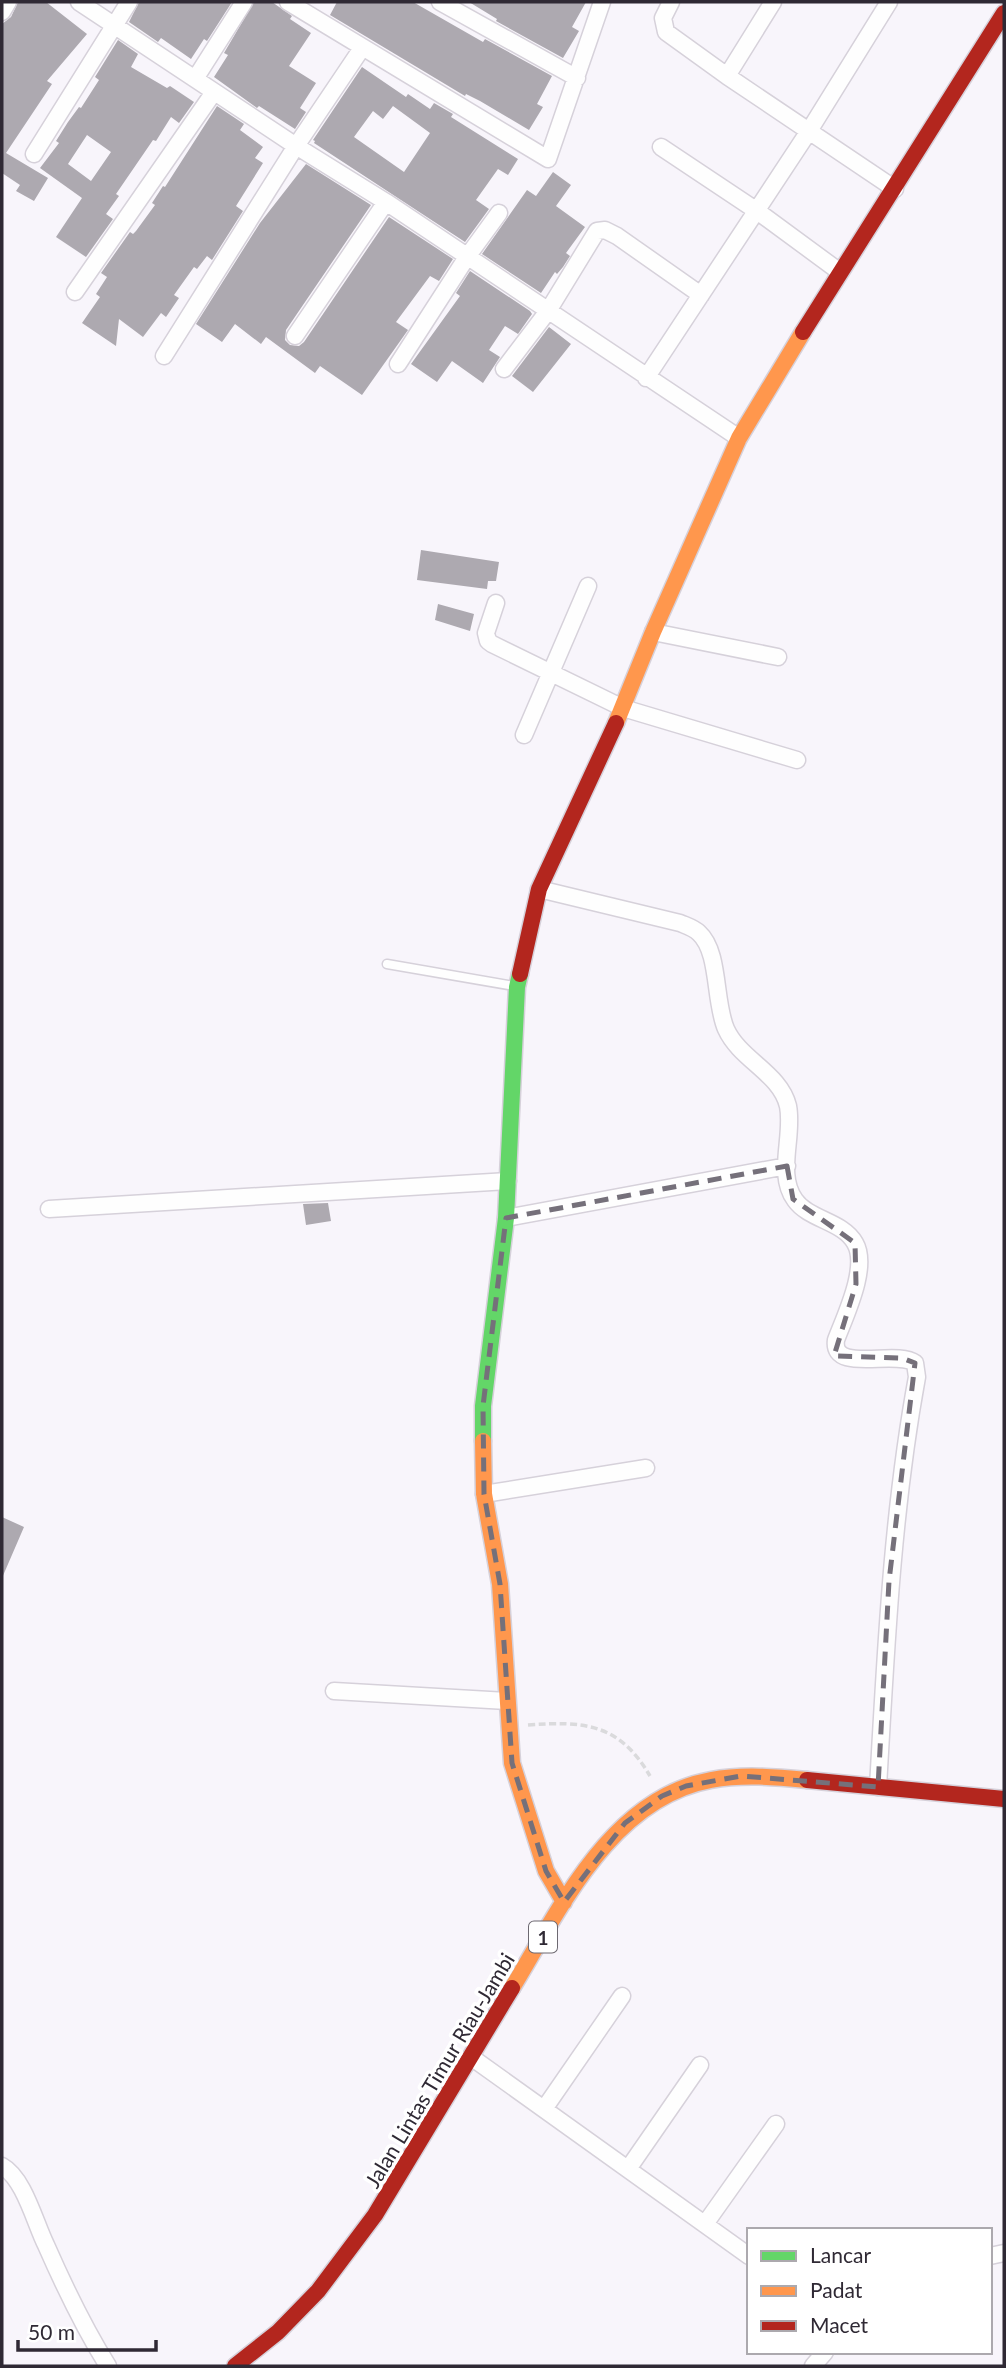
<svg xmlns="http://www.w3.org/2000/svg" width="1006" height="2368" viewBox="0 0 1006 2368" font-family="Lato,sans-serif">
<rect width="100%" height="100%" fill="#f8f5fb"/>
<path fill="#ada9b0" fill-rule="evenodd" d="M18 2H46L87 34 47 81 52 84 6 153 48 178 34 201 16 191 20 185 2 173V24L11 17Z
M139 2H232L207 41 204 39 191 59 161 38 158 42 129 22Z
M254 2H272L292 16 290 19 311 33 289 66 316 83 300 108 306 112 295 129 259 106 257 108 214 77 228 55 224 53Z
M337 2H413L483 42 485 39 552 76 537 104 543 107 529 130 480 101 466 94 465 96 330 15Z
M469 2H586L572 27 579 31 563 58 496 21 497 19Z
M118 40 138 54 131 67 167 88 170 86 194 102 179 123 171 117 156 141 153 140 116 194 119 196 106 214 113 219 86 257 56 237 82 198 40 168 59 143 56 141 68 122 79 107 81 108 99 80 95 77ZM87 135 111 152 91 181 68 164Z
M362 67 406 97 408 94 430 109 434 103 453 114 451 117 518 159 508 175 498 169 476 200 489 209 465 242 314 143 315 141 313 140ZM393 106 430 133 404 172 354 137 373 111 383 119Z
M217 106 244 124 240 130 263 147 255 158 263 163 236 206 243 211 212 260 207 256 197 269 194 267 174 295 179 298 166 317 161 313 143 337 119 319 116 346 82 323 100 297 96 294 107 277 101 273 130 232 133 234 136 231 155 205 152 203 163 186 165 187Z
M306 164 371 205 286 330 285 340 290 345 299 346 304 342 389 217 453 259 439 281 430 276 396 322 408 330 362 395 320 366 315 373 266 337 261 344 235 324 222 342 196 324 260 223Z
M553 172 571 185 556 206 585 227 566 253 570 256 563 267 557 274 555 272 541 293 482 254 527 190 536 196Z
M470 271 530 311 532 314 518 334 505 326 489 350 500 357 483 383 452 361 437 382 411 364 460 296 456 293Z
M549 327 571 344 533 392 512 376Z
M421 550 499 562 496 581H488L487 589 417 580Z
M438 604 474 614 470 631 435 620Z
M328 1203 331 1221 306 1225 303 1204Z
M2 1517 24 1527 2 1578Z"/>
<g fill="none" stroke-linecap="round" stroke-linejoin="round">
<g stroke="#d6d1da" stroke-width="11">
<path id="lane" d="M387 964 514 986"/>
</g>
<g stroke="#d6d1da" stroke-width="19">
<path id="street" d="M79 2 296 146 386 202 739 438
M288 2 548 159 602 2
M440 2 577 78
M671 2 663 18 666 32 727 76 895 189
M2 12 8 2
M727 76 773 2
M195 79 244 2
M661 147 757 211 840 272
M34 154 129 2
M75 292 214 92
M295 336 386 202
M164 356 296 146 362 48
M398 364 467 257 499 213
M504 369 548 311 597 231 605 230 617 236 701 295
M646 378 809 131 889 2
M496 603 486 633 488 641 492 644 623 708 797 760
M653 632 778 657
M524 735 588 586
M539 889 680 923C687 926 694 928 699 933 720 952 714 1002 726 1029 740 1060 780 1073 788 1106 794 1136 776 1174 795 1200 809 1220 843 1221 855 1243 869 1267 845 1316 836 1340 831 1374 896 1349 915 1363L917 1377C892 1513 886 1649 878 1787
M49 1209 508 1181
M506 1218 787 1166
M484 1494 646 1468
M334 1691 507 1701
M471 2057 749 2256
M544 2109 622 1996
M2 2166C24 2178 35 2223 46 2245 64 2286 84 2328 108 2366
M628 2169 700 2065
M705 2224 776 2124
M990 2256 1004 2253
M813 2366 825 2352"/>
</g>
<g stroke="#d6d1da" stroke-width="19">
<path id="fast" d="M483 1441V1406L506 1218 517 987 520 974"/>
</g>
<g stroke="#d6d1da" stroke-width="19">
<path id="slow" d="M616 723 653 632 739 438 803 332
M483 1441 484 1494 500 1584 512 1763 546 1871 564 1902
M512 1988C560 1909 611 1798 711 1780 743 1774 775 1777 807 1780"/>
</g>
<g stroke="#d6d1da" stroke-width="19">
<path id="jam" d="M803 332 1004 13
M520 974 539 889 616 723
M807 1780 1004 1799
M235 2366 278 2332 318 2291 375 2215 512 1988"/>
</g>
<path stroke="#dadadc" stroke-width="3.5" stroke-dasharray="7 3.5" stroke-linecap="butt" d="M528 1725C584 1721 619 1723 650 1776"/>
<use href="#lane" stroke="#fefefe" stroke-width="8"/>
<use href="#street" stroke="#fefefe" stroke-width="16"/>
<use href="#fast" stroke="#63d668" stroke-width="16"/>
<use href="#slow" stroke="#ff974d" stroke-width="16"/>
<use href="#jam" stroke="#b3261e" stroke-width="16"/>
</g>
<path fill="none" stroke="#75707a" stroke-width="5" stroke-dasharray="14 9" stroke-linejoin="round" d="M787 1166 793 1199 855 1243 856 1284 834 1356 902 1358 915 1363 889 1581 878 1787 741 1776 686 1786 662 1796 625 1823 564 1902 546 1871 512 1763 500 1584 484 1494 483 1406 506 1218Z"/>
<g text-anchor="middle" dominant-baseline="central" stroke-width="7" stroke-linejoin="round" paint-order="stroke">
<rect fill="#fff" stroke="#6d6971" stroke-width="2" x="529" y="1921.5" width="28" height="31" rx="5"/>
<g font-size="19" font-weight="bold" fill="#2f2934">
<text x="543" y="1937">1</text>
</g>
<g font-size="21" fill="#2f2934" stroke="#fff">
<text transform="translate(439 2070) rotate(-59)">Jalan Lintas Timur Riau-Jambi</text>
</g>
</g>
<rect width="1006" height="2368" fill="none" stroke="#2f2934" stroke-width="7"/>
<rect x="747" y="2228" width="245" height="126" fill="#ffffff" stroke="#aca9ae" stroke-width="2"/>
<rect x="761" y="2251" width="35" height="10" fill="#63d668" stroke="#aca9ae" stroke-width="2"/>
<text x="810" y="2263" font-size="21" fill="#2f2934">Lancar</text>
<rect x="761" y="2286" width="35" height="10" fill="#ff974d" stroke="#aca9ae" stroke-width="2"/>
<text x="810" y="2298" font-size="21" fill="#2f2934">Padat</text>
<rect x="761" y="2321" width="35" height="10" fill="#b3261e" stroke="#aca9ae" stroke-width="2"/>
<text x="810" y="2333" font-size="21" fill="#2f2934">Macet</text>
<path d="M18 2340v10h138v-10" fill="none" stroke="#2f2934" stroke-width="3.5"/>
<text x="28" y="2340" font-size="21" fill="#2f2934" stroke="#ffffff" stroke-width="5" paint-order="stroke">50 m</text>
</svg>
